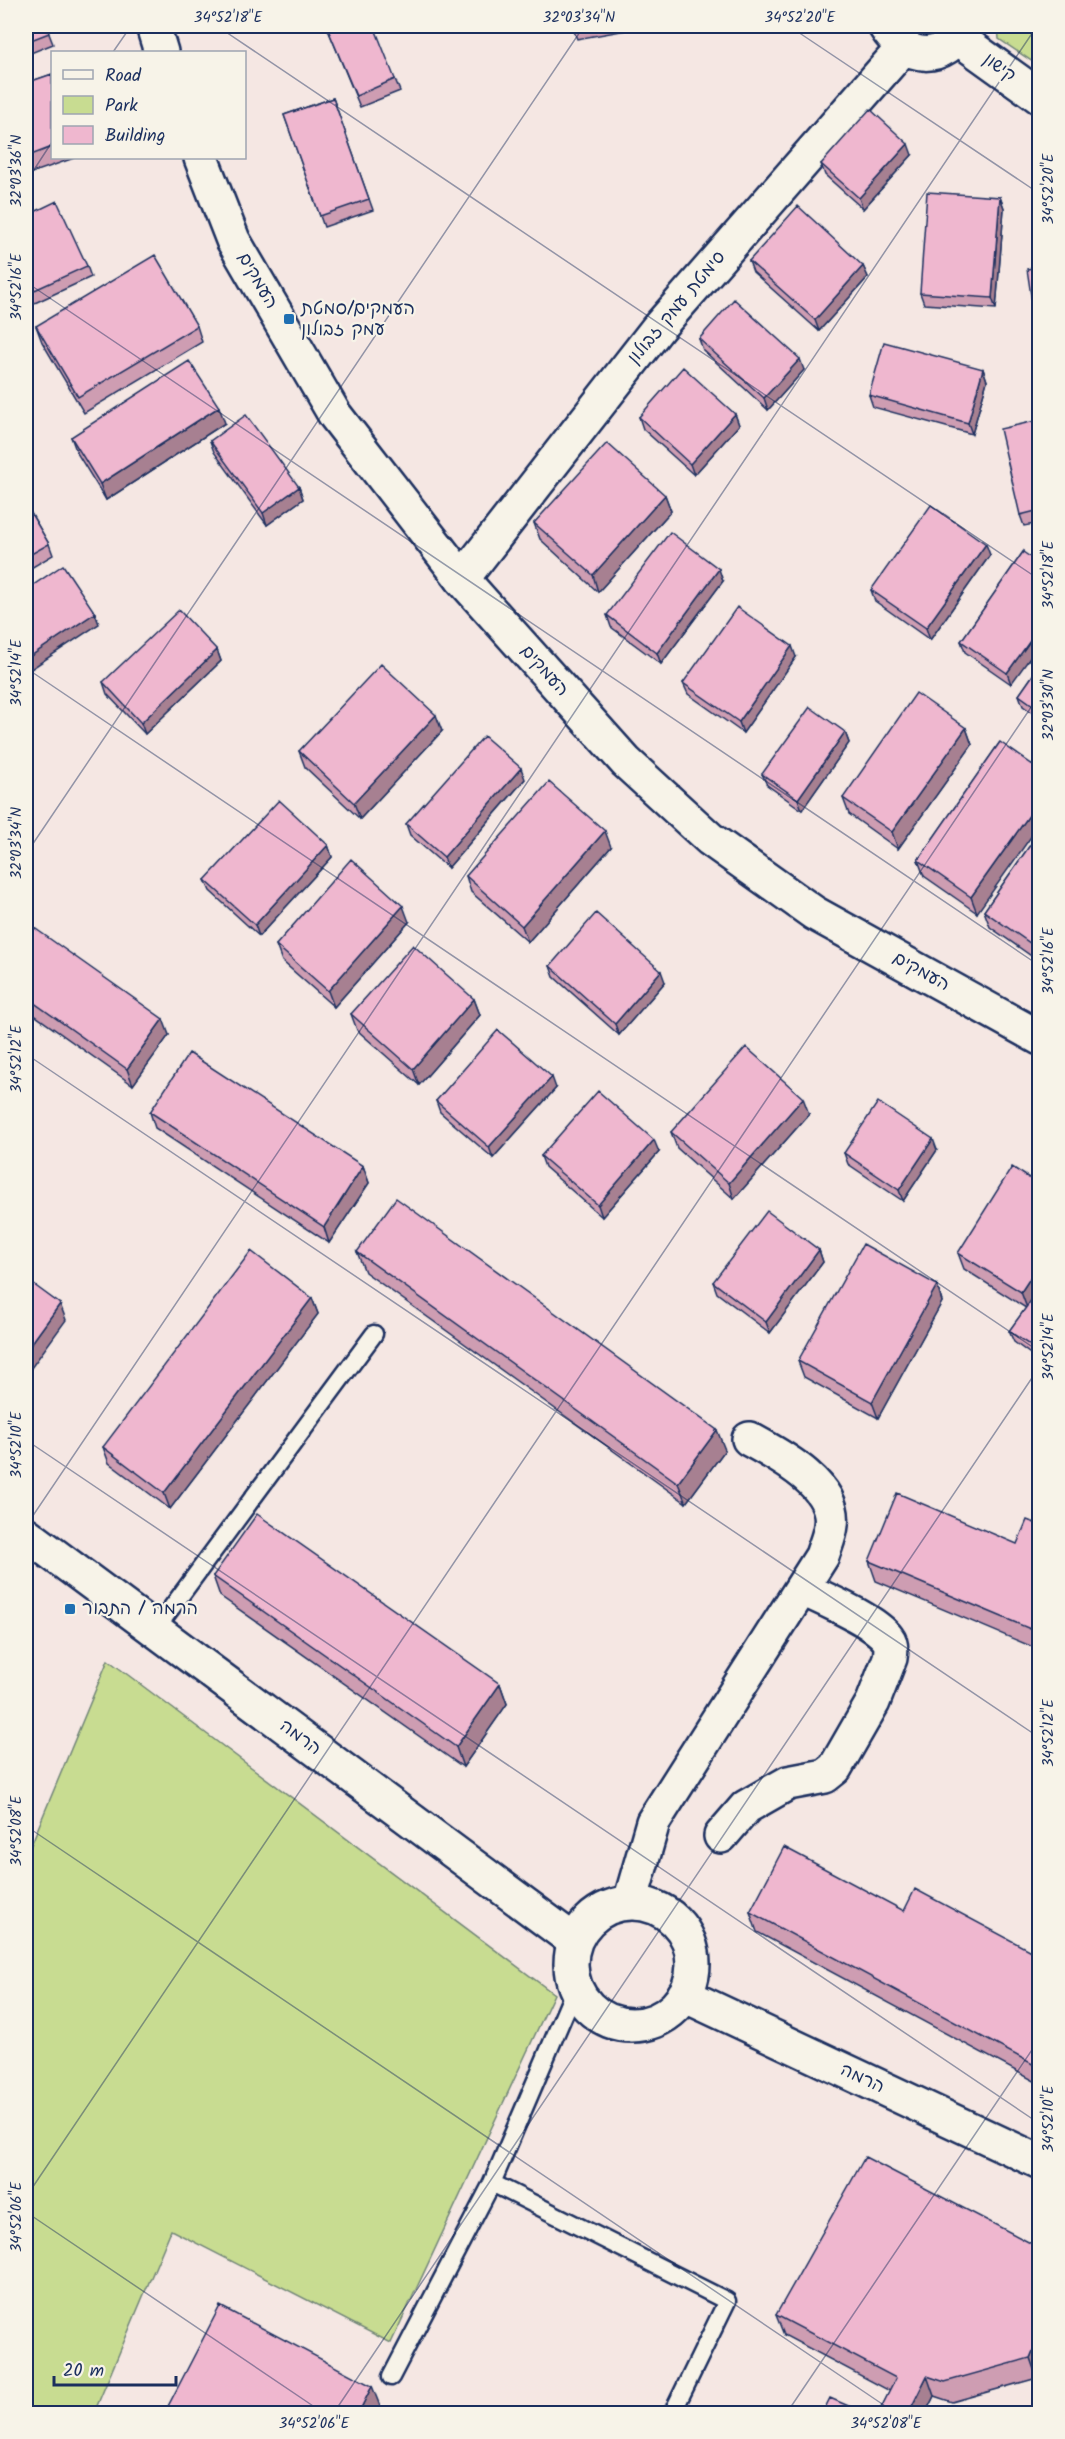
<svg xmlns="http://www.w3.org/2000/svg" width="1065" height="2439" viewBox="0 0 1065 2439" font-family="Kalam,'Playpen Sans Hebrew',sans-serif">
<rect width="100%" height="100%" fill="#f5e7e3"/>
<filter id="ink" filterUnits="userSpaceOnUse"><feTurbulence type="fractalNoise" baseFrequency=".0167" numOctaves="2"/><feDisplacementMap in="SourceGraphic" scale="12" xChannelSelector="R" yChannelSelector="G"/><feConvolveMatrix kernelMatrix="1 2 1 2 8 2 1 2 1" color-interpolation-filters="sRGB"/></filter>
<g filter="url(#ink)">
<path fill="#c8dc91" stroke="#728678" stroke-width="1.5" d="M998 26H1039V66L999 39Z
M108 1660 554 1994 391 2343 171 2230 94 2413H26V1857Z"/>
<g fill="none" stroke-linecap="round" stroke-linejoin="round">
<g stroke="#1b2f5e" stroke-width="21">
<path id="lane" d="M155 1630 374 1334
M575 1989 492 2183 727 2301 672 2414
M391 2377 492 2183"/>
</g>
<g stroke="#1b2f5e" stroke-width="38">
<path id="street" d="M885 26C906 61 944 64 965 26
M958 38 1040 97
M462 579 658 328 903 48
M26 1534 574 1941
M721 1836 746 1807 788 1783 825 1776 835 1768 873 1702 890 1658C891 1652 892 1644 888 1639 874 1620 826 1600 803 1589
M630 1902 653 1822 822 1556C825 1546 830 1536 831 1525 837 1485 778 1455 749 1439
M571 1964a61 61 0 1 1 122 0a61 61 0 1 1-122 0Z
M684 1995 1040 2162"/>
</g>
<g stroke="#1b2f5e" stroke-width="38">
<path id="secondary" d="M153 26 161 52
M201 158 233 240 335 415 462 579 626 762 710 839 814 913 1040 1038"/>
</g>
<use href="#lane" stroke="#f7f3e8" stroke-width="16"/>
<use href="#street" stroke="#f7f3e8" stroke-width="33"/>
<use href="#secondary" stroke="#f7f3e8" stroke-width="33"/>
</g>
<path fill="#ce9db2" stroke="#1b2f5e" stroke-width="1.5" d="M26 26H46L53 44 26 55Z
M572 26H649L577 39Z
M327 27 395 79 400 91 360 107Z
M52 74V158H74L26 175V83Z
M333 98 373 210 324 227 284 115Z
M912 155 863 209 825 175 821 164Z
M1000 197 1004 208 996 309 924 304 920 293Z
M26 216 87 266 91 277 26 307Z
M749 261 863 266 868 277 819 331 753 272Z
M36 326H197L202 342 84 413 42 342Z
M699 339 804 370 768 410 703 350Z
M983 369 987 381 972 434 873 407 869 395Z
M735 414 739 425 694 475 643 429 639 417Z
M1040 420V523L1024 526 1020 515Z
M225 423 106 500 77 453 71 437Z
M210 441 299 487 303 499 267 525 214 452Z
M665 495 671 511 598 592 540 539 534 523Z
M26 505 49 544 53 555 26 571Z
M1023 552 1011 684 965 652 961 641Z
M990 555 930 640 875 601 871 590Z
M723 581 661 664 611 627 607 615Z
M217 650 221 661 145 734 107 694 103 682Z
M796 657 743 733 688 694 683 683Z
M1040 665V718L1023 706 1019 695Z
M966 728 972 745 898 849 849 814 843 798Z
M442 731 360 819 305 767 299 751Z
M845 732 849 743 802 810 767 785 762 774Z
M1000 742 977 913 924 876 918 860Z
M525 779 448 868 410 835 406 824Z
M1040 831V962L990 927 984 911Z
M328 845 332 857 259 936 210 891 205 880Z
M611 847 528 942 471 892 466 876Z
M26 922 169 1035 133 1085 26 1009Z
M409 922 334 1007 282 961 276 945Z
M550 966 665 982 619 1035 554 977Z
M474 999 480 1015 419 1085 357 1030 351 1014Z
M556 1088 493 1158 440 1112 436 1101Z
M150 1112 363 1166 369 1183 329 1243 155 1128Z
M809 1114 734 1199 677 1148 671 1132Z
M937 1150 903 1201 848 1164 844 1153Z
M659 1152 602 1217 545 1167 541 1156Z
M1040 1185V1361L1014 1342 1009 1331 1026 1308 964 1269 958 1253Z
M819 1250 823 1262 770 1333 717 1293 713 1282Z
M357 1252 725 1450 686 1503 365 1272Z
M937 1285 942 1302 878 1418 804 1377 798 1361Z
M312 1298 318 1314 170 1509 109 1463 103 1447Z
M1040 1525V1650L876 1581 869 1561 1017 1544Z
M213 1576 500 1684 507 1704 463 1767 220 1596Z
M904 1911 1040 1956V2084L757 1932 750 1912Z
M1040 2248V2372L1037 2378 952 2402 934 2396 925 2414H878L890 2391 784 2335 776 2315Z"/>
<path fill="#a78091" stroke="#1b2f5e" stroke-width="1.5" d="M908 144 912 155 863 209 859 198Z
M1000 197 1004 208 996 309 992 298Z
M863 266 868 277 819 331 815 320Z
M800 359 804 370 768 410 764 398Z
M983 369 987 381 972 434 968 423Z
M219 407 225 423 106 500 100 484Z
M735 414 739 425 694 475 690 464Z
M299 487 303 499 267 525 263 513Z
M665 495 671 511 598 592 593 575Z
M986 544 990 555 930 640 926 628Z
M719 569 723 581 661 664 657 653Z
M95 613 99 624 28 671 26 663V659Z
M1040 627V644L1011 684 1007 673Z
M792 646 796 657 743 733 739 722Z
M217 650 221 661 145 734 141 723Z
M436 715 442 731 360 819 354 803Z
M966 728 972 745 898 849 892 832Z
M845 732 849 743 802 810 798 799Z
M521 768 525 779 448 868 444 857Z
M1040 800V824L977 913 971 897Z
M605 831 611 847 528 942 522 926Z
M328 845 332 857 259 936 255 925Z
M403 906 409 922 334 1007 328 991Z
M661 971 665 982 619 1035 615 1024Z
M474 999 480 1015 419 1085 413 1069Z
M163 1019 169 1035 133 1085 127 1069Z
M552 1077 556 1088 493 1158 489 1147Z
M803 1098 809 1114 734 1199 729 1183Z
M933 1139 937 1150 903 1201 899 1190Z
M654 1140 659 1152 602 1217 598 1205Z
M363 1166 369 1183 329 1243 324 1227Z
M819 1250 823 1262 770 1333 766 1322Z
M1040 1263V1288L1027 1308 1021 1292Z
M937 1285 942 1302 878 1418 872 1402Z
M312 1298 318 1314 170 1509 164 1493Z
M60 1304 66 1320 26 1375V1351Z
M717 1430 725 1450 686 1503 678 1483Z
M500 1684 507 1704 463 1767 456 1747Z
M1040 2334V2372L1037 2378 1030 2358Z
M927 2376 934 2396 925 2414H908Z
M372 2386 380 2406 375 2414H358Z"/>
<path fill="#efb7cf" stroke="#1b2f5e" stroke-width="1.5" d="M26 26H46L49 33 26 42Z
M330 26H374L395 79 356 96 327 27Z
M52 74V147L26 157V83Z
M333 98 369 199 320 216 284 115Z
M870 109 908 144 859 198 821 164Z
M927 192 1000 197 992 298 920 293Z
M57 201 87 266 26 294V216Z
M798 206 863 266 815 320 749 261Z
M155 255 197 326 78 397 36 326Z
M1040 267V349H1039L1027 269Z
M734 299 800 359 764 398 699 339Z
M884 342 983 369 968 423 869 395Z
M189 361 219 407 100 484 71 437Z
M683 367 735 414 690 464 639 417Z
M246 415 299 487 263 513 210 441Z
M1040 420V510L1020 515 1000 429Z
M607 443 665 495 593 575 534 523Z
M26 505 49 544 26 557Z
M931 505 986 544 926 628 871 590Z
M670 532 719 569 657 653 607 615Z
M1023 552 1040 564V627L1007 673 961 641Z
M63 565 95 613 26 659V590Z
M737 607 792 646 739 722 683 683Z
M179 610 217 650 141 723 103 682Z
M381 664 436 715 354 803 299 751Z
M1040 665V710L1019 695Z
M916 693 966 728 892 832 843 798Z
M810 707 845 732 798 799 762 774Z
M484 736 521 768 444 857 406 824Z
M1000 742 1040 770V800L971 897 918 860Z
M549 782 605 831 522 926 466 876Z
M279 800 328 845 255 925 205 880Z
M1040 831V950L984 911Z
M351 859 403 906 328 991 276 945Z
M596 913 661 971 615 1024 550 966Z
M26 922 163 1019 127 1069 26 997Z
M413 945 474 999 413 1069 351 1014Z
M498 1030 552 1077 489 1147 436 1101Z
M746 1047 803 1098 729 1183 671 1132Z
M189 1053 363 1166 324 1227 150 1112Z
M598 1091 654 1140 598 1205 541 1156Z
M878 1102 933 1139 899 1190 844 1153Z
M1012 1167 1040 1185V1263L1021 1292 958 1253Z
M396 1198 717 1430 678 1483 357 1252Z
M767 1211 819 1250 766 1322 713 1282Z
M863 1244 937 1285 872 1402 798 1361Z
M251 1251 312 1298 164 1493 103 1447Z
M26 1279 60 1304 26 1351Z
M1040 1288V1352L1009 1331Z
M897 1493 1017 1544 1027 1520 1040 1525V1633L869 1561Z
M257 1514 500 1684 456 1747 213 1576Z
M784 1847 904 1911 915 1889 1040 1956V2068L750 1912Z
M865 2157 1040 2248V2334L1030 2358 945 2382 927 2376 908 2414H878L896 2378 776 2315Z
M220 2306 372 2386 358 2414H164Z
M830 2398 867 2414H822Z"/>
</g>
<path fill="none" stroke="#1b2f5e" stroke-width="1.5" stroke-opacity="0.45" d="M217 26 1040 580M789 26 1040 194M113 52 131 26M26 182 52 142M26 282 1040 966M26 668 1040 1352M26 854 584 26M26 1054 1040 1738M26 1440 1040 2124M26 1526 1037 26M26 1826 897 2414M26 2197 1040 694M26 2212 325 2414M333 2414 1040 1366M786 2414 1040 2038"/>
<g fill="#1f6fb2" stroke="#f7f3e8" stroke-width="2">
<rect x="283" y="313" width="12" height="12" rx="3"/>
<rect x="64" y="1603" width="12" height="12" rx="3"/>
</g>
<g text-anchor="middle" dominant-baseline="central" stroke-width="4.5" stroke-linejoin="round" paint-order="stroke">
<g font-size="18" fill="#1b2f5e" stroke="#f7f3e8">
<text transform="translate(999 68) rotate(36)">קישון</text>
<text transform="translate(257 281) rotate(60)">העמקים</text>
<text transform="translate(677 308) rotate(-50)">סימטת עמק זבולון</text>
<text transform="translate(544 671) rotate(48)">העמקים</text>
<text transform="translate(921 972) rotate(29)">העמקים</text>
<text transform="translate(300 1738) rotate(37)">הרמה</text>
<text transform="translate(862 2079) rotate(25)">הרמה</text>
</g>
<g font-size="18" fill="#1b2f5e" stroke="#f7f3e8" text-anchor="start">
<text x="301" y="309">העמקים/סמטת<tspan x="301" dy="21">עמק זבולון</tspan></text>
<text x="82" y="1609">הרמה / התבור</text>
</g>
</g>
<rect width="1065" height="2439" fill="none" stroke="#f7f3e8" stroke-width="66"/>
<rect x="51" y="51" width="195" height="108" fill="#f7f3e8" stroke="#9fa5b1" stroke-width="1.5"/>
<rect x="63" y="70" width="30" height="9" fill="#f7f3e8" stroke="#9fa5b1" stroke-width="1.5"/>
<text x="105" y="81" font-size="18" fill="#1b2f5e">Road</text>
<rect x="63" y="96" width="30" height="18" fill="#c8dc91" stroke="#9fa5b1" stroke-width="1.5"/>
<text x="105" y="111" font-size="18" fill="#1b2f5e">Park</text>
<rect x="63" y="126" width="30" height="18" fill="#efb7cf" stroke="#9fa5b1" stroke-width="1.5"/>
<text x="105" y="141" font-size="18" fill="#1b2f5e">Building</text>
<path d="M54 2376v9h122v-9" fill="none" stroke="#1b2f5e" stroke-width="3"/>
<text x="63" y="2376" font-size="18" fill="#1b2f5e" stroke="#f7f3e8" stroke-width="4.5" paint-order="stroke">20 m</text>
<rect x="33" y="33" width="999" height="2373" fill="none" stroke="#1b2f5e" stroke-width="2"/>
<g font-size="15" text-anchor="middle" fill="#1b2f5e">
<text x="228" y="22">34°52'18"E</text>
<text x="579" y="22">32°03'34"N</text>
<text x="800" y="22">34°52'20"E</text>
<text transform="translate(16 171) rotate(-90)" y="5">32°03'36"N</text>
<text transform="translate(1048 189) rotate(-90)" y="5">34°52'20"E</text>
<text transform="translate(16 287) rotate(-90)" y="5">34°52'16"E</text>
<text transform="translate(1048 575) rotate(-90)" y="5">34°52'18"E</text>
<text transform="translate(16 673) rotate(-90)" y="5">34°52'14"E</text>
<text transform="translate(1048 705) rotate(-90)" y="5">32°03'30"N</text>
<text transform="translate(16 843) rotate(-90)" y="5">32°03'34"N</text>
<text transform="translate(1048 961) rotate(-90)" y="5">34°52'16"E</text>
<text transform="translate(16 1059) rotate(-90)" y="5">34°52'12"E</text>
<text transform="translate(1048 1347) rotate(-90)" y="5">34°52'14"E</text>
<text transform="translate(16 1445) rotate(-90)" y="5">34°52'10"E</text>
<text transform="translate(1048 1733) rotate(-90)" y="5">34°52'12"E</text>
<text transform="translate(16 1831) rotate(-90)" y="5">34°52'08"E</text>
<text transform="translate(1048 2119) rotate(-90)" y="5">34°52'10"E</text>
<text transform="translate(16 2217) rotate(-90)" y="5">34°52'06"E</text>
<text x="314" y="2428">34°52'06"E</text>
<text x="886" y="2428">34°52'08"E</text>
</g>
</svg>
